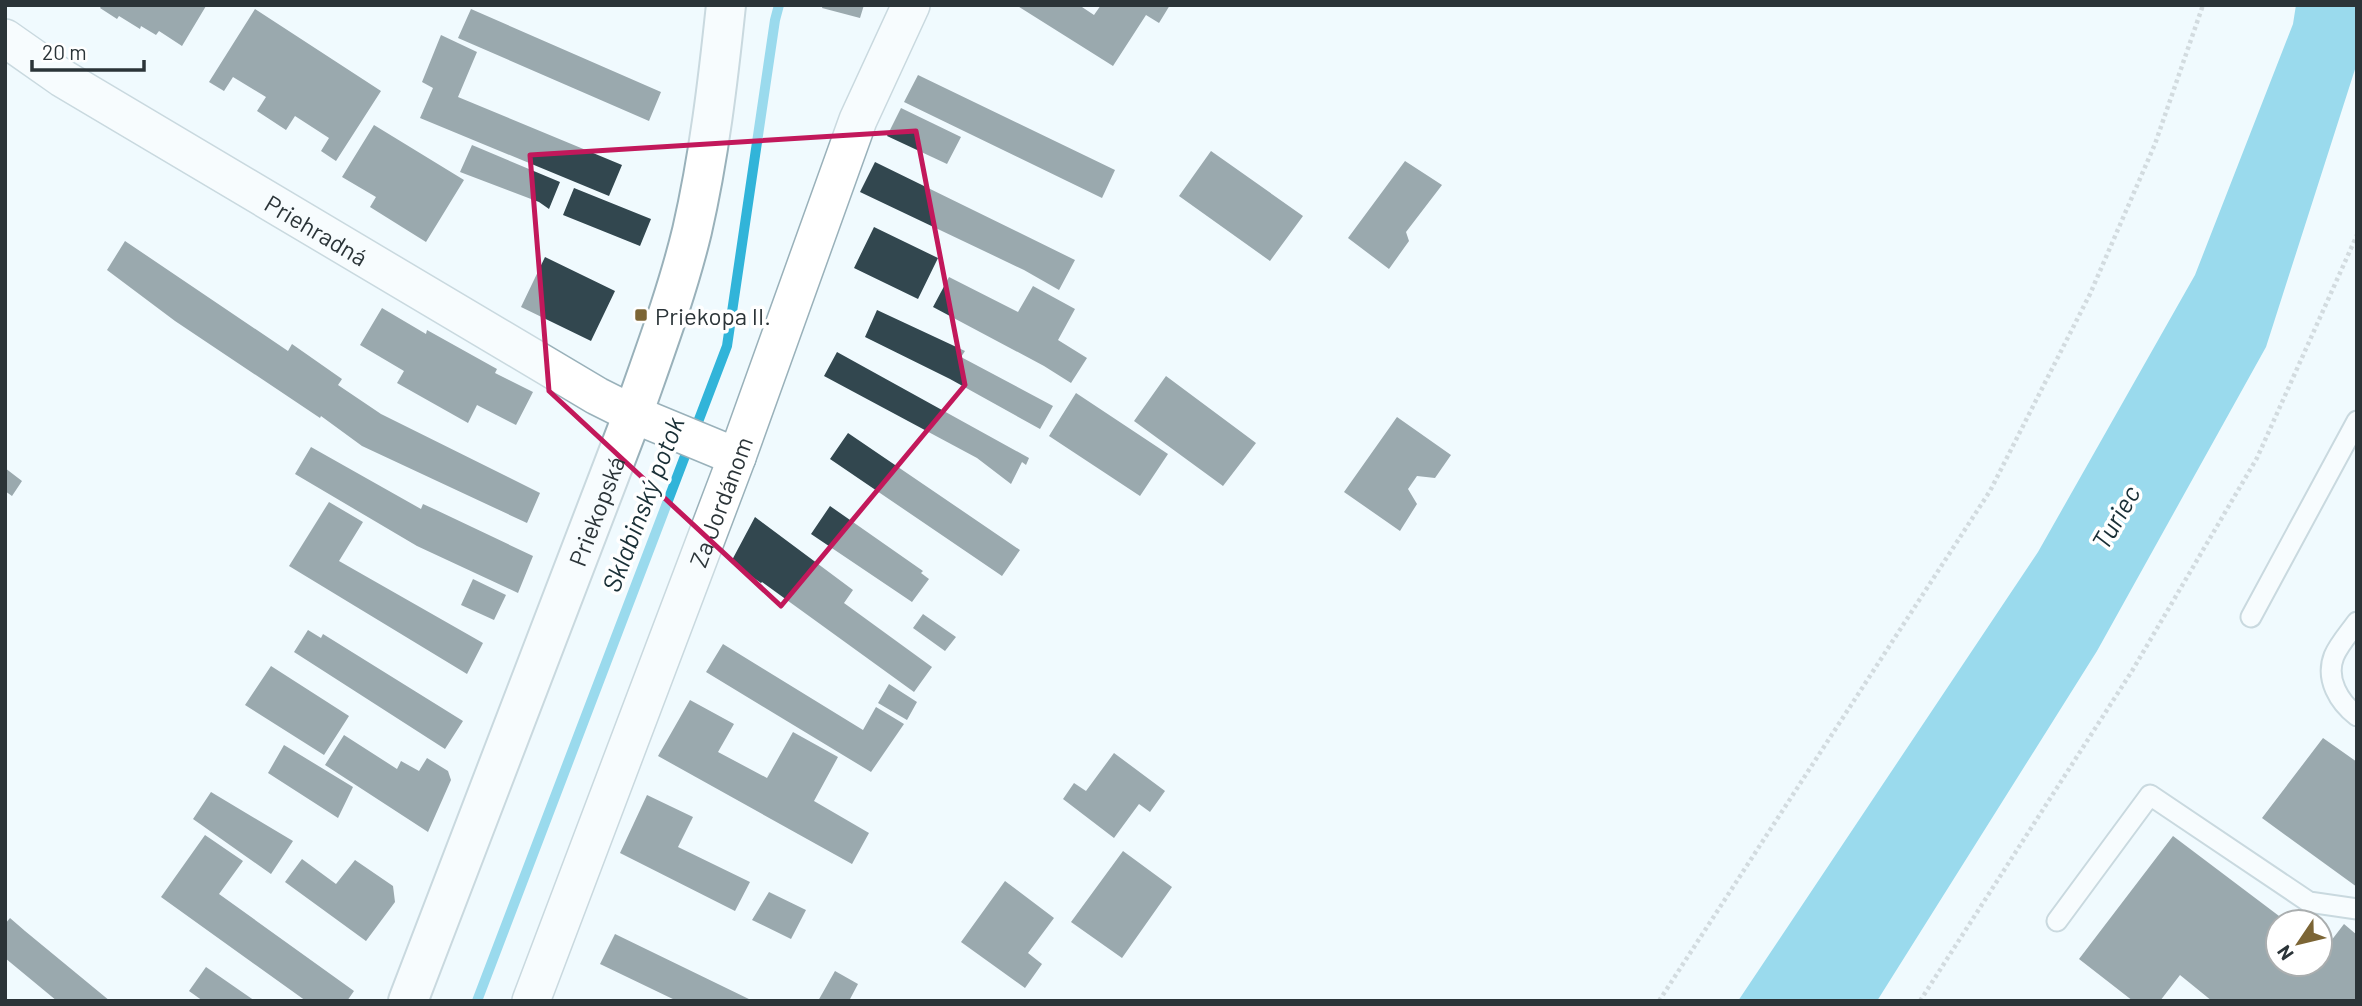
<svg xmlns="http://www.w3.org/2000/svg" width="2362" height="1006" viewBox="0 0 2362 1006" font-family="Barlow,sans-serif">
<rect width="100%" height="100%" fill="#f0fafe"/>
<path fill="#31b4d9" d="M2296 5H2357V63L2266 347 2097 651 1877 1001H1738L2038 552 2195 275 2293 24Z"/>
<g fill="none" stroke-linecap="round" stroke-linejoin="round">
<path stroke="#31b4d9" stroke-width="10" d="M477 1001 727 346 775 20 779 5"/>
</g>
<path fill="#32474f" d="M102 5H204L206 6 182 46 159 31 156 35 141 26 140 29 119 16 117 19 100 8Z
M823 5H864L860 18 822 8Z
M1016 5H1079L1094 15 1101 5H1170L1159 23 1146 15 1113 66Z
M255 9 381 91 336 161 321 151 329 138 295 116 286 130 257 111 266 97 233 77 224 91 209 82Z
M471 9 661 92 649 121 458 38Z
M441 35 477 52 458 97 622 165 609 196 420 118 433 88 422 82Z
M918 75 1115 170 1102 198 904 102Z
M901 108 961 137 947 164 887 136Z
M374 125 464 180 426 242 370 207 376 197 342 177Z
M472 145 560 182 549 209 539 202 460 172Z
M1211 151 1303 216 1270 261 1179 196Z
M1405 161 1442 185 1406 232 1409 241 1389 269 1348 238Z
M875 162 1075 260 1059 290 1024 270 860 192Z
M574 188 651 219 640 246 563 215Z
M874 227 938 258 918 299 854 268Z
M125 241 288 351 292 344 342 379 338 385 381 414 540 493 527 523 362 446 321 416 320 418 175 321 107 270Z
M545 257 615 291 591 341 521 307Z
M949 277 1018 312 1033 286 1075 309 1058 340 1087 358 1071 383 1044 366 933 307Z
M382 308 426 334 427 330 497 369 495 373 533 392 516 425 477 405 468 423 397 383 404 371 360 345Z
M877 310 965 351 961 357 1053 406 1040 429 950 379 865 337Z
M837 352 1029 458 1026 465 1022 462 1011 484 977 458 824 376Z
M1166 376 1256 443 1223 486 1134 421Z
M1076 393 1168 454 1140 496 1049 436Z
M1397 417 1451 455 1435 478 1417 476 1408 489 1417 504 1400 531 1344 492Z
M848 433 1020 550 1002 576 830 459Z
M311 447 421 509 423 504 434 509 533 556 518 593 417 546 295 474Z
M5 468 22 481 12 496 5 491Z
M329 502 363 522 339 561 483 643 467 674 289 566Z
M830 506 923 571 921 573 929 579 912 602 811 534Z
M755 517 853 590 844 603 932 667 914 692 762 582 761 583 731 562Z
M473 579 506 595 494 620 461 605Z
M923 614 956 637 945 651 913 628Z
M308 630 321 638 323 634 463 721 445 749 294 652Z
M723 644 863 730 876 707 904 724 871 772 706 672Z
M271 666 349 716 324 755 245 705Z
M889 684 917 702 907 720 878 703Z
M690 700 734 724 718 752 767 778 793 732 838 757 814 801 869 833 852 864 658 756Z
M344 735 397 769 401 761 419 771 427 758 448 771 451 780 428 832 325 765Z
M2323 738 2357 762V887L2262 818Z
M284 745 353 787 338 818 268 773Z
M1114 753 1165 791 1150 812 1139 804 1114 838 1063 799 1074 783 1086 791Z
M211 792 293 841 271 874 193 819Z
M647 795 693 817 678 847 750 882 735 911 620 853Z
M205 835 243 861 219 894 354 991 347 1001H306L161 897Z
M2173 836 2287 922H2278V964H2320V947L2324 950 2344 924 2357 935V1001H2212L2180 975 2160 1001H2133L2079 959Z
M1123 851 1172 887 1122 958 1071 922Z
M302 859 336 884 355 860 393 886 395 902 366 941 285 882Z
M1005 881 1054 918 1028 953 1042 964 1025 988 961 942Z
M769 892 806 910 791 939 752 920Z
M10 918 25 931 110 1001H57L5 958V924Z
M615 934 753 1001H677L600 964Z
M206 967 255 1001H203L189 991Z
M835 971 858 984 849 1001H818Z"/>
<g fill="none" stroke-linecap="round" stroke-linejoin="round">
<g stroke="#99b1ba" stroke-width="23">
<path id="service" d="M2251 617 2357 421
M2357 622C2350 632 2339 644 2334 656 2325 679 2339 702 2357 716
M2057 921 2150 795 2309 902 2357 909"/>
</g>
<g stroke="#99b1ba" stroke-width="40">
<g id="minor">
<path id="s1" d="M5 38 62 78 597 396 633 414 737 457"/>
<path id="s2" d="M531 1001 737 457 858 120 911 5"/>
</g>
</g>
<g stroke="#99b1ba" stroke-width="42">
<g id="tertiary">
<path id="s3" d="M408 1001 633 414C654 354 677 293 692 231 709 157 718 81 726 5"/>
</g>
</g>
<path stroke="#aeb7bb" stroke-width="4.5" stroke-dasharray="3.5 3.5" stroke-linecap="butt" d="M1659 1001 1990 491 2090 294 2155 144 2203 5
M1920 1001 2132 671 2257 458 2357 235"/>
<use href="#service" stroke="#fff" stroke-width="19"/>
<use href="#minor" stroke="#fff" stroke-width="37"/>
<use href="#tertiary" stroke="#fff" stroke-width="38"/>
</g>
<path d="M0 0H2362V1006H0ZM916 131 965 385 781 606 549 391 530 155Z" fill="#f0fafe" fill-opacity=".55" fill-rule="evenodd"/>
<path fill="none" stroke="#c2185b" stroke-width="5" stroke-linejoin="round" d="M916 131 965 385 781 606 549 391 530 155Z"/>
<rect fill="#7c6535" stroke="#fff" stroke-width="2.5" x="634" y="308" width="14" height="14" rx="3.5"/>
<g text-anchor="middle" dominant-baseline="central" stroke-width="7" stroke-linejoin="round" paint-order="stroke">
<g font-size="24" fill="#2b3438" stroke="#fff">
<text stroke="none"><textPath href="#s1" startOffset="366">Priehradná</textPath></text>
<text stroke="none"><textPath href="#s2" startOffset="534">Za Jordánom</textPath></text>
<text stroke="none"><textPath href="#s3" startOffset="525">Priekopská</textPath></text>
</g>
<g font-size="24" fill="#2b3438" stroke="#fff" text-anchor="start">
<text x="655" y="315">Priekopa II.</text>
</g>
<g font-size="26" font-style="italic" fill="#192f36" stroke="#fff">
<text transform="translate(642 504) rotate(-69)">Sklabinský potok</text>
<text transform="translate(2115 517) rotate(-60)">Turiec</text>
</g>
</g>
<rect width="2362" height="1006" fill="none" stroke="#2b3438" stroke-width="14"/>
<g transform="translate(2299 943) rotate(235)"><circle r="33" fill="#ffffff" stroke="#aaaeaf" stroke-width="2"/>
<path d="M0-5L12 26L0 18L-12 26Z" fill="#7c6535"/>
<text y="-10" font-size="19" font-weight="bold" text-anchor="middle" fill="#2b3438">N</text>
</g>
<path d="M32 60v10h112v-10" fill="none" stroke="#2b3438" stroke-width="3.5"/>
<text x="42" y="60" font-size="21" fill="#2b3438" stroke="#ffffff" stroke-width="5" paint-order="stroke">20 m</text>
</svg>
